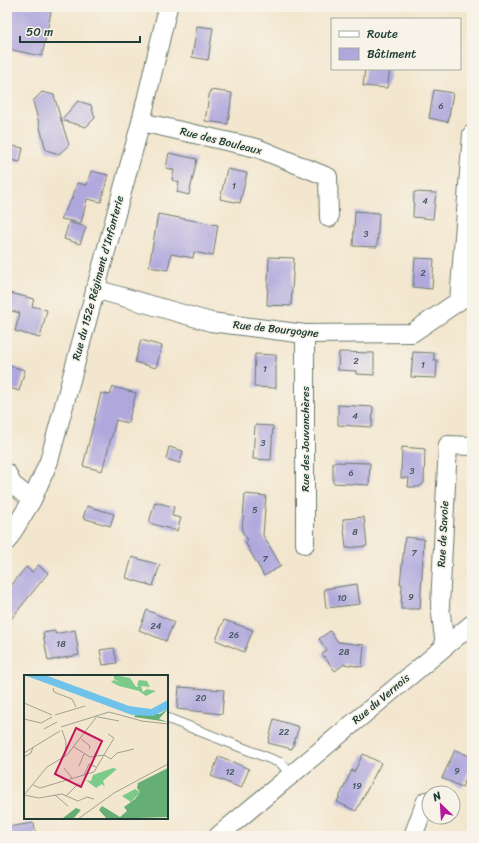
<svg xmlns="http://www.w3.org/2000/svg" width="479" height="843" viewBox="0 0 479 843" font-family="Sriracha,sans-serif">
<rect width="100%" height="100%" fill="#f7f3e8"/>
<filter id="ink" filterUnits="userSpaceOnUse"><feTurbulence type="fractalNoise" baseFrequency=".025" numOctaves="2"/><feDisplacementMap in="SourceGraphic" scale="8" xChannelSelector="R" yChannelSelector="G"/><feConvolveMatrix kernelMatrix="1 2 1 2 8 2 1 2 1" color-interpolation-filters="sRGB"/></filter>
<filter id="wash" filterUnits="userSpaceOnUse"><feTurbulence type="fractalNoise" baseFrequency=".012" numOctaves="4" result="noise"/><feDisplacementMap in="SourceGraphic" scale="16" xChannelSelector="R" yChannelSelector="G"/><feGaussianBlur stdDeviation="0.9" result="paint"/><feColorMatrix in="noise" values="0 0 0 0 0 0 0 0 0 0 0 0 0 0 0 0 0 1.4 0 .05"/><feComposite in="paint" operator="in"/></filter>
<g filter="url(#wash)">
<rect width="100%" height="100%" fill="#f3e6ce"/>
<g id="blocks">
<path fill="#b0a8dd" d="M7 7H52L42 56 7 49Z
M197 26 213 28 208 60 192 57Z
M365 69H390L387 88 363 86Z
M210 90 232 93 228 124 205 121Z
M434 90 453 93 448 122 429 118Z
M42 92 54 95 61 120 78 101 91 105 95 118 86 127 61 120 69 145 59 154 46 150 33 101Z
M7 145 23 148 20 162 7 159Z
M169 153 197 159 189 195 177 192 179 182 172 180 174 170 166 168Z
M227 169 247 173 240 203 220 199Z
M91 171 108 175 101 202 87 199 81 223 61 219 73 196 77 183 87 185Z
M414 192 436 193 433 219 413 217Z
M355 211 379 213 377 247 353 246Z
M158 214 218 225 213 256 194 252 193 258 171 254 168 270 149 267Z
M69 222 86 227 80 244 64 239Z
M269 257 294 258 291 306 267 305Z
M415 258 434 259 432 289 413 287Z
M10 293 34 299 32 306 47 310 40 338 15 331 20 313 7 310Z
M141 340 162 346 156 368 135 362Z
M339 352 374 353V375L356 374V371L338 370Z
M413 352 434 353V360H437L436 378 411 377Z
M255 354 276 355V388L254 387Z
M7 365 25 370 19 391 7 387Z
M113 387 136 393 128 423 116 420 102 471 83 466 101 393 110 395Z
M338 405 373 407 372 427 338 425Z
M255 425 273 426 271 460 253 459Z
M169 447 183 451 180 463 166 459Z
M402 447 425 449 424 483 419 487H408L409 478H401Z
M333 462 370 463 369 485 333 483Z
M245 494 266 496 263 535 281 566 264 576 245 542 248 541 242 531Z
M155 502 174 507 172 516 181 518 177 531 149 523Z
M87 506 114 514 110 526 83 518Z
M364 517 367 546 346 548 343 519Z
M405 537 424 539 420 609H401L402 584H400Z
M132 557 160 565 153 586 126 578Z
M38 565 48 573 7 624V591L26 567 32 572Z
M357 584 360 604 326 608 324 589Z
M147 610 174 622 166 641 139 630Z
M224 620 253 630 244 652 216 640Z
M75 630 79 655 48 661 43 633 55 631V634Z
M330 631 338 642 364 645 362 667 344 664 335 671 322 654 327 650 319 639Z
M114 648 117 663 103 665 100 650Z
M179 687 224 690 222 714 177 709Z
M274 719 299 727 292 749 268 743Z
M455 750 472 757V764L462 787 442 778Z
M363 754 381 763 356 811 337 802 352 770 354 772Z
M219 756 249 769 241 788 211 776Z
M34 823 36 836H7V827Z"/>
</g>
</g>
<g filter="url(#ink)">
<use href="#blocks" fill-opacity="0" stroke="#69786a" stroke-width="1"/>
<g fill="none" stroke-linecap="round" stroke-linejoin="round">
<g stroke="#69786a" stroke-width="11">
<path id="service" d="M167 718 281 763 291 775"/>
</g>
<g stroke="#69786a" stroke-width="20">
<path id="minor" d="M141 122 257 148 328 177 329 218
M95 289 211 322 305 334 412 333 472 292
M459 301 472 134
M305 334V544
M7 473 12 484 32 500
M7 541 32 500 49 461 141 122 168 7
M445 646 440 606 448 445 472 446
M218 836 472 624
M413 836 426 801"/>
</g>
<use href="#service" stroke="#fff" stroke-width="9"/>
<use href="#minor" stroke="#fff" stroke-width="18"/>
</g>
</g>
<g text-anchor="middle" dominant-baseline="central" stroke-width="3.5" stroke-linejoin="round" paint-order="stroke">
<g font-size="9" fill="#43585e">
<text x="441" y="106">6</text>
<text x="234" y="186">1</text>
<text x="425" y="201">4</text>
<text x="366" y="234">3</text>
<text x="423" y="273">2</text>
<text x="356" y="361">2</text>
<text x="423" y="365">1</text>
<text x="265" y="369">1</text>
<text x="355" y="416">4</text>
<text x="263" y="443">3</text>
<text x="412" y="471">3</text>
<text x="351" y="473">6</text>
<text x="255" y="510">5</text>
<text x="355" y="532">8</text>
<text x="414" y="553">7</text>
<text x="265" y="559">7</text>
<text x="411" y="597">9</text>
<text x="342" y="598">10</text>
<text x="156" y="626">24</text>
<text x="234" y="635">26</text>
<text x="61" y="644">18</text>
<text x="344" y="652">28</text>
<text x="201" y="698">20</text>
<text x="284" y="732">22</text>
<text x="457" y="771">9</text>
<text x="230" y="772">12</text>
<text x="357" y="786">19</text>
</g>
<g font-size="11" fill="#1f3d34" stroke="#f7f3e8">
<text transform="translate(221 141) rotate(14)">Rue des Bouleaux</text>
<text transform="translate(98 278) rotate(-75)">Rue du 152e Régiment d'Infanterie</text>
<text transform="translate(276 329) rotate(6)">Rue de Bourgogne</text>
<text transform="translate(305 439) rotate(-90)">Rue des Jouvanchères</text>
<text transform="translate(443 534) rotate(-87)">Rue de Savoie</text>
<text transform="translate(381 699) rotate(-40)">Rue du Vernois</text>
</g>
</g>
<g transform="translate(24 675)">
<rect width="144" height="144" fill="#f3e6ce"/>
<path d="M90 0 106 3 112 12 115 11 113 10 115 5 123 6 126 12 117 11 119 17 123 14 132 16 122 21 115 16 95 11 87 7 90 5 97 8 90 4ZM89 93 93 94 79 106 81 112 78 109 72 113 62 105 67 106 69 100ZM111 114 116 117 107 127 98 121Z" fill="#7cca8a"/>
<path d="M144 34 135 44 144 47 110 42 112 39H136ZM144 93V142L83 144 75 135 78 131 96 142 103 136 100 132 111 124 116 117 113 113 114 108ZM52 133 57 135 49 144 39 143Z" fill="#65ae76"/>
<path d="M0 0H21L105 31 127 34 144 25V34L129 41 108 40Z" fill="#6fc3eb"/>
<path fill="none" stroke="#9ea290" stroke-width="1" d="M29 13 30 17 48 24 52 32M0 28 28 40M31 40 61 31M74 42 95 46M0 44 17 48 28 42M37 52 85 37 118 46 144 49M20 54 33 47M38 55 42 67 41 81M57 64 66 71 65 74M50 72 66 82 80 80 87 84 93 78 110 74M0 78 36 56M70 81 78 67M0 82 7 78 9 72M55 91 60 79M40 93 48 103M60 100 65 89 72 92M9 110 16 113 70 97 90 63 84 59M0 120 23 92 43 80 74 40M0 120 15 123 38 119 54 126 63 122 70 124M31 120 44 131M42 121 55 108M54 144 90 118 144 89"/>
<path fill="#c2185b" fill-opacity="0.15" stroke="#c2185b" stroke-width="2" d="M52 53 78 66 57 112 31 99Z"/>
<rect width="144" height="144" fill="none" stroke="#1f3d34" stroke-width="2"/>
</g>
<rect width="479" height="843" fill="none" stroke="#f7f3e8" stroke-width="24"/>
<rect x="331" y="18" width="130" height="52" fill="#f7f3e8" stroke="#a1aaa0"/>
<rect x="339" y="31" width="20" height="6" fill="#ffffff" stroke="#a1aaa0"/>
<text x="367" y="38" font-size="12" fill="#1f3d34">Route</text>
<rect x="339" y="48" width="20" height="12" fill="#b0a8dd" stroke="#a1aaa0"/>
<text x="367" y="58" font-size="12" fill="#1f3d34">Bâtiment</text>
<g transform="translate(441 805) rotate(335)"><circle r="19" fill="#f7f3e8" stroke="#a1aaa0"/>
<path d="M0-3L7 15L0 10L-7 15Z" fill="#b5179e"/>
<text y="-6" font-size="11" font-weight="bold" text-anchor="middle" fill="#1f3d34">N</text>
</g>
<path d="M20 36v6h120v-6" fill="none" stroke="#1f3d34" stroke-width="2"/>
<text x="26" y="36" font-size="12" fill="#1f3d34" stroke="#f7f3e8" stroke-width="3" paint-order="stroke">50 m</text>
</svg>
